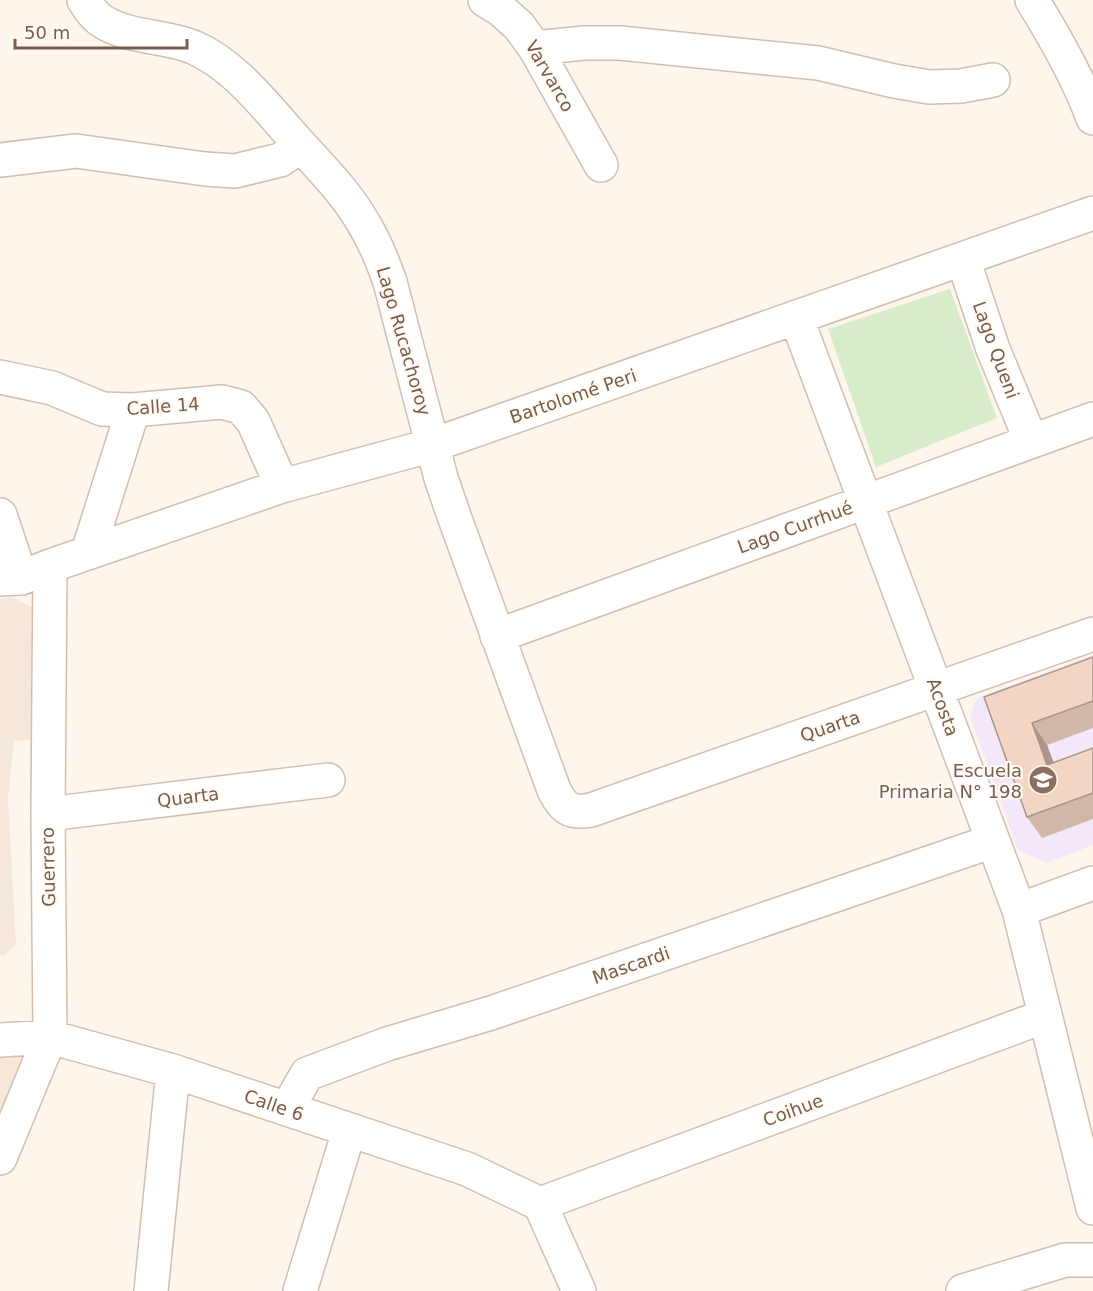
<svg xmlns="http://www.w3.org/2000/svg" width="1093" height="1291" viewBox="0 0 1093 1291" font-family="'DejaVu Sans',sans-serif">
<rect width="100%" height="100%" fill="#fdf6ec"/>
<path fill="#f5e8da" d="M12 597 37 610 34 740 14 741 8 799 16 944 5 955H0V599Z
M28 1052 0 1118V1055Z"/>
<path fill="#f3e8fa" d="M1093 655V845L1046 863 1018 850 970 716 977 698Z"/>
<path fill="#d8ecc9" d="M950 289 997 418 876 467 828 329Z"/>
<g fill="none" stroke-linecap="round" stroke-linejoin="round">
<g stroke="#d1beb0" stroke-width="36">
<path id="minor" d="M84 0C89 9 96 18 105 23 132 38 165 36 193 47 235 65 265 106 295 139 319 166 346 192 364 224 375 242 383 262 390 282L441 478 454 516 554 790C563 808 570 814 591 810L1093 634
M485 0 500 9 519 26 535 48 601 165
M1032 0C1055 37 1078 77 1093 118
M535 48 584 43H620L818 63 894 81 929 87 961 86 993 80
M0 160 76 151 205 169 235 171 280 160 301 146
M963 259 993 349 1031 441
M796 317 936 689 1019 910 1093 1208
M0 377 52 388 102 409 133 410 222 402 241 407 253 421 282 486
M0 515 21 578
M88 552 133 410
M0 579 21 578 50 566 282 486 433 445 1093 213
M497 636 1093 419
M48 814 328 780
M1019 910 1093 883
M0 1040 50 1037 173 1071 467 1169 540 1204
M287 1109 307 1074 387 1044 491 1013 993 841
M0 1158 50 1037 48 814 50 566
M540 1204 1045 1016
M540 1204 579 1291
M151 1291 173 1071
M300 1291 349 1131
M963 1291 1065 1260H1093"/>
</g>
<use href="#minor" stroke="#fff" stroke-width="33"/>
</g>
<path fill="#d1b7a8" d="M1093 657V728L1047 745 1054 763 1093 748V819L1042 838 1027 817 984 697Z"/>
<path fill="#aa9588" d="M1032 723 1047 745 1062 786 1047 765Z"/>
<path fill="#f3d5c3" stroke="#aa9588" stroke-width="1.5" d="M1093 657V701L1032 723 1047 765 1093 748V793L1027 817 984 697Z"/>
<defs>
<g id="school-disc" transform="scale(1.5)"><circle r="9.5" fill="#8d6e63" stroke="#fffaf3"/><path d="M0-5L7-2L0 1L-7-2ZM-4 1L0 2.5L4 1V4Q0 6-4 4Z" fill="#fff"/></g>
</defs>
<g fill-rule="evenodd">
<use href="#school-disc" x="1043" y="780"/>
</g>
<g text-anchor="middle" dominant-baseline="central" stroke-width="4.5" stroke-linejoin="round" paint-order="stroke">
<g font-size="18" fill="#7a5c4d" stroke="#fffaf3">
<text transform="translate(550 76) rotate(60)">Varvarco</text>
<text transform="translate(404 341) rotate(74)">Lago Rucachoroy</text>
<text transform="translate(996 350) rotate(70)">Lago Queni</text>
<text transform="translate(573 396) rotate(-19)">Bartolomé Peri</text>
<text transform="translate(163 406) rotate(-4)">Calle 14</text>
<text transform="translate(795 527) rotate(-20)">Lago Currhué</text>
<text transform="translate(943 707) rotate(70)">Acosta</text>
<text transform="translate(830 726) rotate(-19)">Quarta</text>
<text transform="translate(188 797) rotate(-7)">Quarta</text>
<text transform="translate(48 867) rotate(-91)">Guerrero</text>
<text transform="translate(631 965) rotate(-19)">Mascardi</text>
<text transform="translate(274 1105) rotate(19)">Calle 6</text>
<text transform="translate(793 1110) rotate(-20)">Coihue</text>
</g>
<g font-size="18" fill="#785e54" stroke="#fffaf3" text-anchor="end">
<text x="1022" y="770">Escuela<tspan x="1022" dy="21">Primaria N° 198</tspan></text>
</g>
</g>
<path d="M15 39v9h172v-9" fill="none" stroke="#7a5c4d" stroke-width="3"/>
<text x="24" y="39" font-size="18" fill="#7a5c4d" stroke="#fffaf3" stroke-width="4.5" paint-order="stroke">50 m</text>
</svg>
